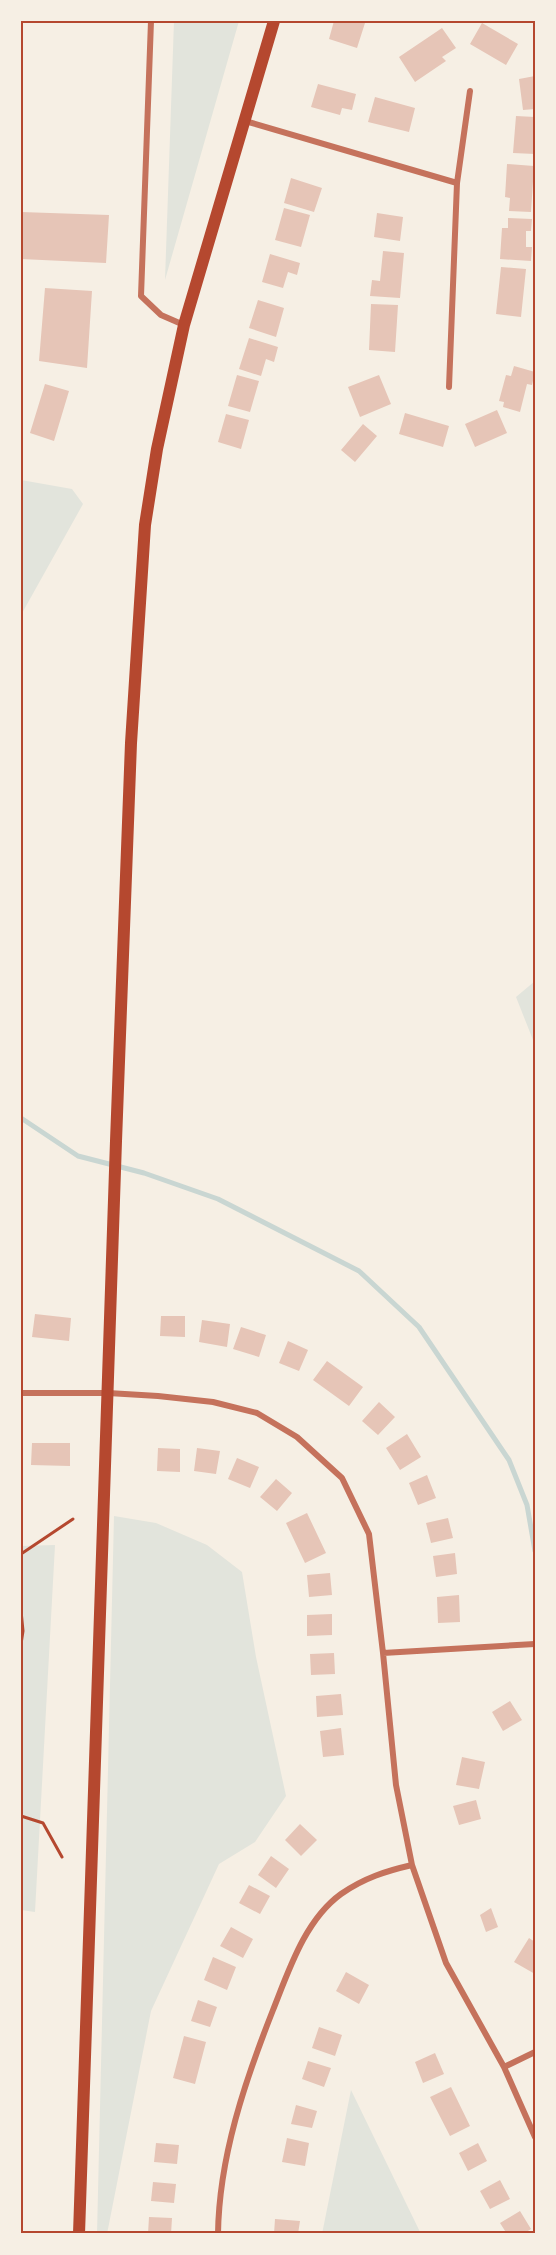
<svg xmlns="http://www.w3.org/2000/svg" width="556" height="2255" viewBox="0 0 556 2255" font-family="'Titillium Web',sans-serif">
<rect width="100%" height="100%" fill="#f6efe4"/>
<path fill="#e2e4dc" d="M174 21H239L165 280Z
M21 480 72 489 83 504 21 615Z
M535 981V1045L516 997Z
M114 1516 156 1523 207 1545 242 1572 256 1657 286 1796 255 1842 219 1864 151 2011 107 2234H97Z
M55 1545 35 1912 21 1910V1546Z
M351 2090 421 2234H322Z"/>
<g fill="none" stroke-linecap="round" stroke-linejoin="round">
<path stroke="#c9d6d2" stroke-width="5" d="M21 1118 78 1156 144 1173 218 1199 359 1271 419 1327 509 1460 527 1505 535 1551"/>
</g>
<path fill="#e6c5b7" d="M334 21H358L365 23 357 48 329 39Z
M482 23 518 44 506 65 470 44Z
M442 28 456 48 442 57 446 61 415 82 399 57Z
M535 76V109L523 110 519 79Z
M318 84 356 94 352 110 342 108 340 115 311 107Z
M375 97 415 108 409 132 368 122Z
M516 116 535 117V154L513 153Z
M507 164 534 166 531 212 509 211 510 198 505 197Z
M291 178 322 188 314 212 284 203Z
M284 208 310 215 301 247 275 240Z
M21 212 109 215 106 263 21 259Z
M377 213 403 217 400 241 374 237Z
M508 218 532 219 531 231H526V247H532L531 261 500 259 502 228H508Z
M383 251 404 253 400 298 370 296 372 280 380 281Z
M270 254 300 263 297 275 288 272 283 288 262 282Z
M501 267 526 269 521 317 496 314Z
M45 288 92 291 87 368 39 361Z
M258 300 284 308 276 337 249 328Z
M371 304 398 305 395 352 369 350Z
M249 338 278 347 274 362 266 359 261 376 239 369Z
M514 366 535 372 532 385 527 384 520 412 503 407 504 402 499 401 506 375 511 376Z
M237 375 259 381 250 412 228 406Z
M379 375 391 404 360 417 348 387Z
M45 384 69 391 54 441 30 433Z
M497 410 507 433 475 447 465 424Z
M405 413 449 426 443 447 399 434Z
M226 414 249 420 241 449 218 442Z
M363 424 377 436 355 462 341 450Z
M35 1314 71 1318 69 1341 32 1337Z
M161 1316H185V1337L160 1336Z
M202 1320 230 1324 227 1347 199 1342Z
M241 1327 266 1335 259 1357 233 1349Z
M288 1341 308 1350 299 1371 279 1363Z
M327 1361 363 1387 349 1406 313 1380Z
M379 1402 395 1417 378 1435 362 1421Z
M407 1434 421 1457 400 1470 386 1448Z
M32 1443H70V1466L31 1465Z
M158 1448 180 1449V1472L157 1471Z
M197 1448 220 1451 216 1474 194 1471Z
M237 1458 259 1467 250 1488 228 1479Z
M427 1475 436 1498 418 1505 409 1483Z
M276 1479 292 1493 277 1511 260 1497Z
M307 1513 326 1553 305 1563 286 1523Z
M448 1518 453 1538 431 1543 426 1523Z
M455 1553 457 1574 436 1577 433 1556Z
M330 1573 332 1595 309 1597 307 1575Z
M459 1595 460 1622 438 1623 437 1597Z
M332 1614V1635L307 1636V1615Z
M334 1653 335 1674 311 1675 310 1654Z
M341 1694 343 1715 317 1717 316 1696Z
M510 1701 522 1720 503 1731 492 1712Z
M341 1728 344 1755 323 1757 320 1731Z
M462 1757 485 1762 479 1789 456 1785Z
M476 1800 481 1819 459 1825 453 1806Z
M300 1824 317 1840 301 1856 285 1840Z
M271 1856 289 1869 276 1888 258 1875Z
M249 1885 270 1896 260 1914 239 1903Z
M491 1908 498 1927 486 1932 480 1915Z
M231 1927 253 1939 243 1958 220 1946Z
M529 1938 535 1942V1974L514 1962Z
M213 1957 236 1967 227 1990 204 1980Z
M346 1972 369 1985 359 2004 336 1991Z
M198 2000 217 2007 210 2027 191 2021Z
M319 2027 342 2035 335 2056 312 2048Z
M184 2036 206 2042 195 2084 173 2078Z
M435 2053 444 2074 423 2083 415 2062Z
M308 2061 331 2068 324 2087 302 2079Z
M451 2087 470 2126 450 2136 430 2097Z
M296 2105 317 2111 312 2128 291 2124Z
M287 2138 309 2143 305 2166 282 2162Z
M156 2143 179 2145 177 2164 154 2162Z
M478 2143 487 2161 468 2171 459 2153Z
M500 2180 510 2199 490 2209 480 2191Z
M153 2182 176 2184 174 2203 151 2201Z
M520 2211 531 2229 523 2234H507L500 2223Z
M149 2217 172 2218 171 2234H148Z
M275 2219 300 2221 298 2234H274Z"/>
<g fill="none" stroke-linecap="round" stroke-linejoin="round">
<path stroke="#b5482f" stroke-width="3" d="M21 1554 73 1519
M21 1611 23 1631 21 1644
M21 1816 43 1823 62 1857"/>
<path stroke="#c5725c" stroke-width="6" d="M151 21 141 296 161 315 184 325
M245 121 457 183
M449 387 457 183 470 91
M21 1393H108L158 1396 213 1402 257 1413 297 1437 342 1478 369 1534 383 1653 396 1785 412 1865 446 1963 504 2067 535 2137
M383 1653 535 1644
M504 2067 535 2052
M218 2234C219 2157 245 2081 273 2010 289 1970 305 1920 341 1894 364 1878 386 1871 412 1865"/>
<path stroke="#b5482f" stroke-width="12" d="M79 2234 116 1141 131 743 145 525 157 449 184 325 274 21"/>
</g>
<rect width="556" height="2255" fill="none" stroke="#f6efe4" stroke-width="45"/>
<rect x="22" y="22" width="512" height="2210" fill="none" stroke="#b5482f" stroke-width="2"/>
</svg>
